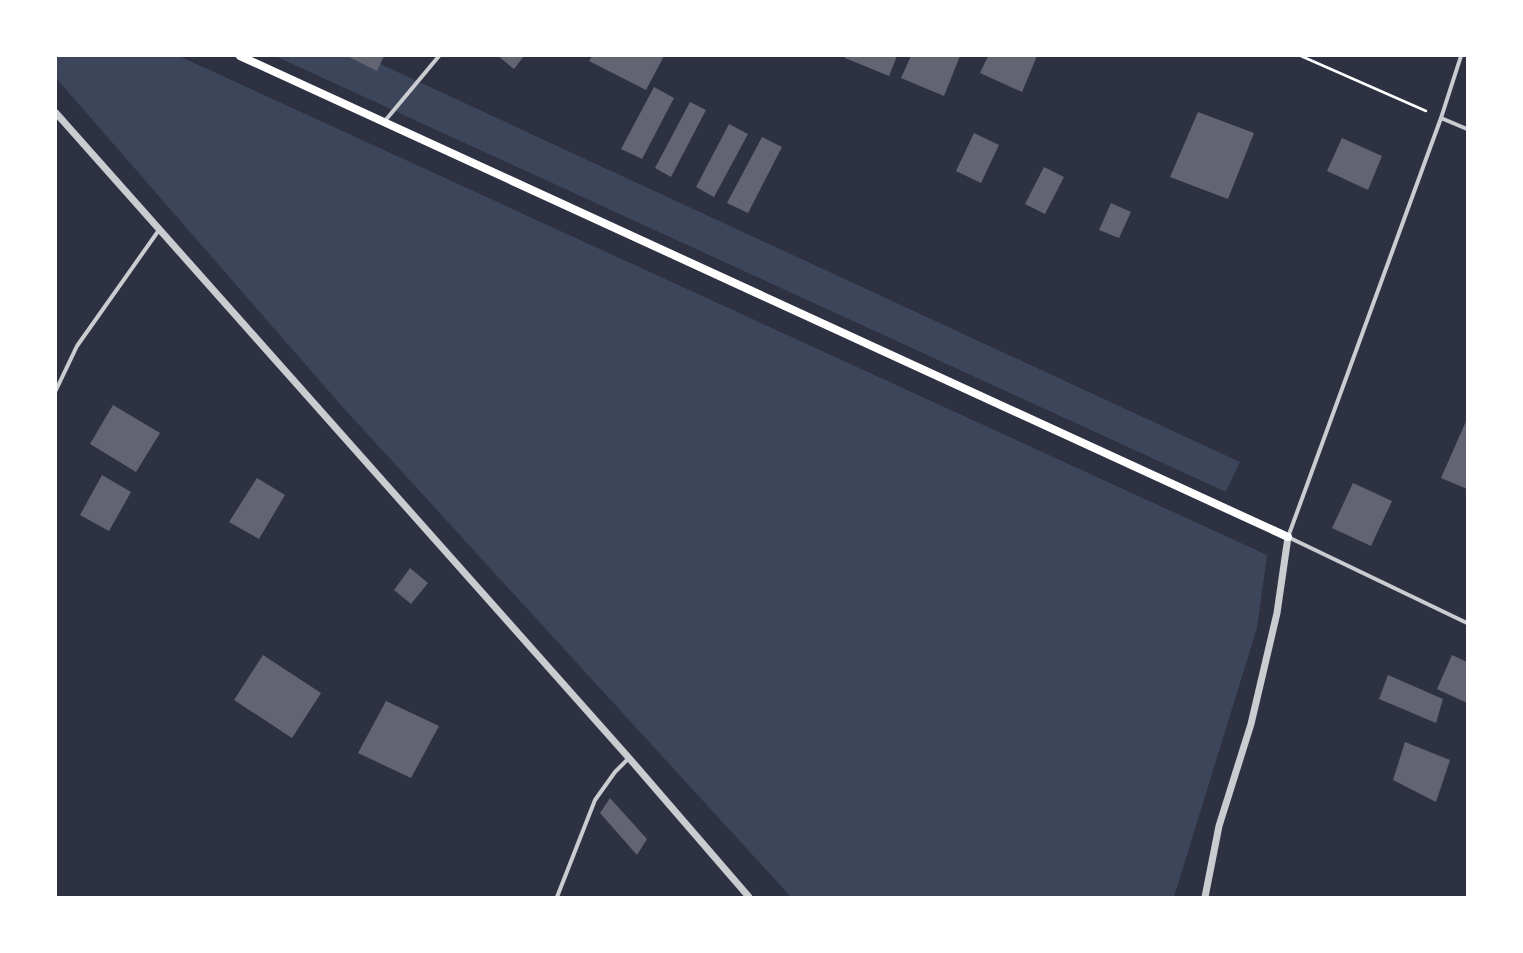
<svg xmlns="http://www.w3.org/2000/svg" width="1523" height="953" viewBox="0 0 1523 953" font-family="Inter,sans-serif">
<rect width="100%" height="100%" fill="#2d3142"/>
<path fill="#3c4559" d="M56 56H179L1267 555 1257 628 1174 897H791L339 403 56 78Z
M275 56H363L1240 462 1226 492Z"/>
<path fill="#626471" d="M347 56H384L377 71Z
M498 56H524L514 69Z
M592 56H664L646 90 589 61Z
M845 56H897L889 76 845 58Z
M911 56H960L944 96 901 78Z
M988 56H1037L1022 92 980 73Z
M654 87 674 98 642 159 621 149Z
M690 102 706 110 671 177 655 168Z
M1198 112 1254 133 1228 199 1170 177Z
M729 124 748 134 714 197 696 187Z
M974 133 999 145 981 183 956 171Z
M762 137 782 147 748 213 727 203Z
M1342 138 1382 156 1368 190 1327 171Z
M1044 167 1064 177 1045 214 1025 204Z
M1111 203 1131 212 1119 238 1099 230Z
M113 405 160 433 136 472 90 444Z
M1467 419V489L1441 478Z
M102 475 131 492 109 531 80 515Z
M257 478 285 495 259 539 229 522Z
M1353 483 1392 501 1371 546 1332 528Z
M410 568 428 583 411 604 394 590Z
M263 655 321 693 292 738 234 700Z
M1452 655 1467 662V703L1437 689Z
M1388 675 1443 699 1436 723 1379 699Z
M386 701 439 726 411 778 358 753Z
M1405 742 1450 760 1436 802 1393 780Z
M610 798 647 839 637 855 600 813Z"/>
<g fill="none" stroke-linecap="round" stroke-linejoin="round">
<path stroke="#fff" stroke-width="2.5" d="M1301 56 1426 111"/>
<path stroke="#caccd0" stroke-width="4" d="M1461 56 1441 118 1288 537 1467 623
M1441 118 1467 129
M384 122 439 56
M56 390 77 346 159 230
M557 897 595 800 615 772 629 758"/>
<path stroke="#caccd0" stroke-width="7" d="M56 113 629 758 749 897
M1205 897 1219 826 1251 724 1277 613 1288 537"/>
<path stroke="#fff" stroke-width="8" d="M240 56 1288 537"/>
</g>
<rect width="1523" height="953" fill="none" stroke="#ffffff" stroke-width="114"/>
</svg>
